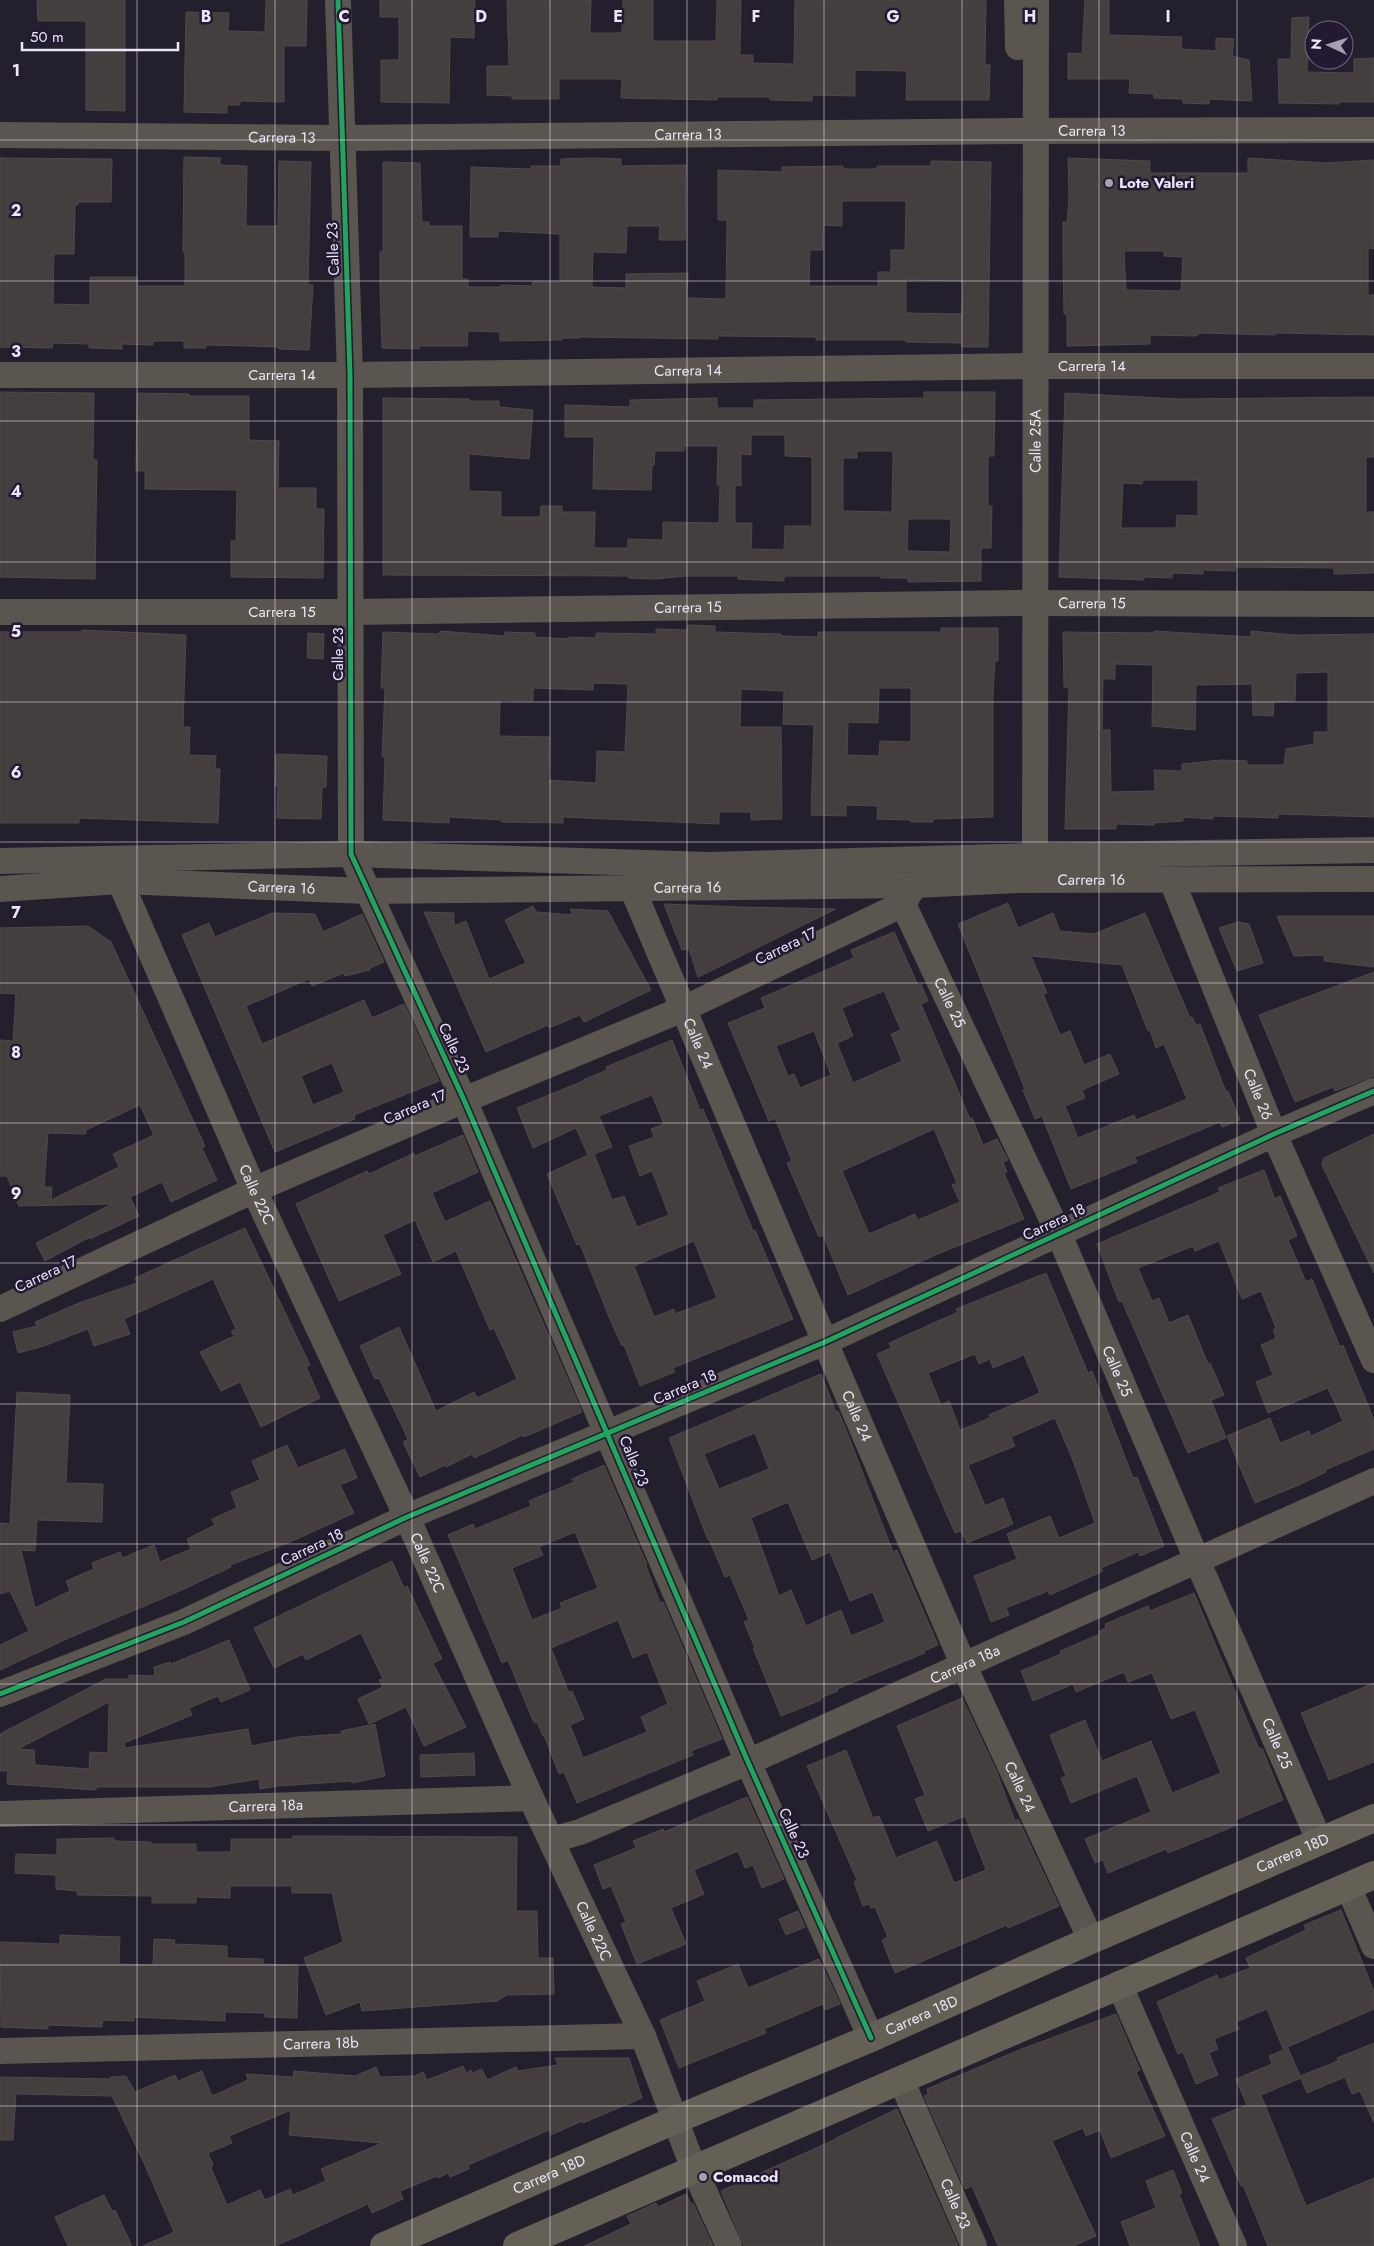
<svg xmlns="http://www.w3.org/2000/svg" width="1374" height="2246" viewBox="0 0 1374 2246" font-family="Jost,sans-serif">
<rect width="100%" height="100%" fill="#241f2d"/>
<path fill="#443e3e" stroke="#4f494b" fill-rule="evenodd" d="M37 0H125V111L86 110V21H38Z
M266 0H307L306 46H284V102L240 101V105H227V113L184 112 186 12 229 13 228 31 265 32Z
M380 0H475L474 38 450 37 449 103 381 102V60H399V17H380Z
M507 0H591L590 33H622L623 0H653V41H716L717 0H741L740 55H753V63L794 64 795 0H986L985 65H990L989 100H906L907 71 855 70V96L812 95V101L770 100V97H717V100L621 98 622 79H559V99H512V96L487 95V66H509Z
M1085 0H1109V35L1182 37 1181 49 1216 51V38L1234 39 1232 56 1249 60 1252 101 1209 99V104L1183 103V99L1154 98V94L1129 93 1130 79H1068V53L1082 54Z
M1309 17 1307 72 1354 73V59L1374 58V102H1339V104L1279 103 1278 59H1291L1292 18Z
M184 157 220 158V165L247 166 246 226H278L279 161 311 162 308 285H313L309 350 279 349 278 347 249 346 206 345V348H184V341H153V345L122 344V349L89 348V344L53 343 52 348 0 347V158L112 159 111 202H78V205H75L74 254H54L53 304 90 305V277H137V286H185V252H183Z
M593 158 621 159V166L686 165 685 240H659L660 226H627L626 253 593 252 592 287 626 288V274L688 273 687 298 726 299 727 220H718V170L782 172V167L843 166V169H877V166H931V161L991 162 988 347H962V343L906 342V340H816V337L718 336V339L579 337V338H561L562 340 500 341V332L468 331 467 346H419V349L382 348 380 284V252L383 251V162L420 163 422 222H429V226H462V279H468V287H501V285L532 286 533 282H560V234L498 231V237H470L471 167 531 169V166H561V159ZM842 201H906L905 250H891V272H878V286H809L810 250H823V225L842 226ZM906 280 963 281 962 314 906 313Z
M1068 158 1150 161V173H1248V158L1326 163 1374 160V249L1368 248V295H1374V335L1275 333V335L1200 333 1196 336 1150 335V344L1067 346V314H1064L1063 251V222H1067L1069 200ZM1124 251H1164V256L1183 257 1181 291 1126 290Z
M0 392 94 393 93 460H97L95 579 0 577Z
M924 392H995L994 456H988V506H992L991 548H981V581L908 582V578H881V576H784V581L738 579V576H684L657 579 628 578V576L383 575V398L469 399V401H499V407L533 410 529 459 469 454V491L501 492V517H540L541 506H562V512H595L594 548H628V539L663 540V522L719 523 720 485H717L718 446H685L684 451H655L654 465H652L651 490 593 489 594 437H565V405L630 407V400L717 398V408H754V400L924 398ZM751 435H785V456L812 457V526H785L784 550 751 549 752 523H735V485L741 486V454L751 455ZM857 451H893L892 512 843 511V458H857ZM908 519H951L950 552 907 551Z
M137 393 189 394V396H249V440L279 441 278 488H316V509H324L323 578 231 577V541H236L237 490 145 489V471H136Z
M1065 393 1179 399 1374 397V457H1366V512H1374V573L1334 574V568L1235 567V571L1203 570V574L1172 573V578L1144 577V580L1059 577ZM1143 480H1198V516L1177 515 1176 528H1121L1123 483 1142 484Z
M688 625 715 626V632L781 634V636L818 637V632H941V628H998V661H995L993 694V817L933 819V822H911V820L877 819 878 806 846 805V816L811 815 814 725 783 724 784 691 741 689 740 727H781L782 819 751 820V812H719V824L563 817V823L501 822 502 820 449 817V823L383 820 385 757H382L385 688H381L383 632 439 634 440 631 505 636V632L535 633V637L569 639V637L596 638V633L656 634V629L687 630ZM593 683 628 684 625 752 597 751 596 783 548 780 549 737 499 736 500 700 533 701V688L593 690ZM879 688H911V742L880 741 879 756 847 755 848 722 878 723Z
M82 630 186 635 183 727H190L189 755 216 756 215 769H220L218 823 79 818V823H0V632H82Z
M1154 631 1251 637V631L1296 635 1374 634V817L1278 814V818L1213 816V819L1183 817V821L1154 823V825L1116 824V829H1065L1069 687H1064L1063 632 1154 633ZM1115 664 1153 665 1152 726 1195 730 1196 685 1252 684 1253 715 1273 716 1274 702 1295 701 1296 673 1328 672V732H1314V744L1286 749 1284 765H1247V761L1221 760 1182 764V771L1154 770 1155 791 1111 792 1110 730H1102L1103 679H1115Z
M308 633 324 634 323 659 307 658Z
M276 754 327 756 326 787H322L321 819 277 818 278 786H275Z
M1008 903 1018 928 1053 913 1060 931 1094 934 1145 913 1190 1018 1192 1017 1196 1025 1200 1024 1226 1092 1228 1091 1240 1120 1222 1127 1220 1122 1135 1157 1137 1162 1071 1189 1042 1116 1035 1119 1023 1090 1025 1089 958 924ZM1031 956 1122 965 1148 1031 1150 1030 1156 1048 1164 1044 1187 1099 1136 1120 1134 1115 1078 1138 1065 1106 1085 1098 1082 1090 1119 1074 1110 1054 1084 1065 1070 1031 1060 1035 1043 994 1047 993Z
M664 904 741 907 836 909 698 977 689 949 682 950Z
M533 906 536 912 573 915 570 909 608 911 651 990 584 1022 580 1015 549 1028 548 1025 486 1052 424 912 454 913V926L466 921 489 979 526 963 505 920Z
M272 913 315 914 323 932 362 914 384 962 370 968V970L345 976 344 973 312 986 309 979 246 1006 262 1044 364 1000 372 1018 404 1004 439 1081 354 1115 355 1119 275 1152 182 935 209 923 215 937ZM332 1063 344 1092 313 1105 301 1076Z
M1277 916H1374V967L1324 961V955L1294 956Z
M1238 922 1249 924 1263 963 1237 971 1219 928Z
M88 926 111 942 205 1146 202 1148 217 1180 171 1202 162 1182 130 1197 139 1216 90 1239V1237L45 1261 36 1243 112 1204 19 1206 7 1176H0V1040L13 1041 16 994 0 993V928ZM140 1105 154 1135 113 1154 119 1167 51 1200 52 1187H44L48 1133 86 1134V1130Z
M894 932 918 985 921 984 928 1001 921 1004 970 1119 972 1118 983 1145 997 1139 1008 1160 1003 1162 1007 1172 1004 1173 1024 1219 933 1256 848 1295 823 1235 819 1237 787 1163 792 1161 775 1118 769 1121 728 1023 765 1008 761 998 854 958 851 950ZM884 991 901 1030 891 1034 902 1061 853 1083 837 1043 853 1036 842 1008ZM814 1031 831 1075 800 1088 794 1074 788 1076 776 1046ZM934 1129 957 1183 952 1185 960 1202 918 1220 915 1214 869 1234 842 1171Z
M1374 972V1076L1335 1091 1333 1087 1295 1102 1259 1015Z
M672 1040 700 1110 703 1109 753 1231 755 1230 793 1319 673 1368 675 1372 640 1386 624 1345 622 1346 609 1317 580 1244 577 1245 547 1174 588 1155 576 1128 533 1148 517 1108 583 1081V1080L607 1070 606 1067ZM652 1095 664 1124 651 1129 654 1137 629 1146 640 1176 652 1171 669 1215 637 1227 624 1196 612 1200 594 1154 612 1147 599 1116ZM694 1241 717 1298 675 1314 674 1309 654 1317 634 1266Z
M1374 1134V1273L1322 1165 1324 1158Z
M463 1135 478 1172 432 1193 445 1222 490 1201 582 1412 524 1437 523 1435 474 1458 472 1454 446 1467 445 1465 420 1477 403 1442 408 1439 379 1378 375 1379 360 1346 399 1327 436 1411 474 1392 477 1398 517 1379 494 1328 490 1330 456 1251 433 1262 415 1220 383 1235 401 1274 339 1301 296 1204 367 1171 369 1174 414 1153 415 1156Z
M1264 1170 1275 1199 1280 1196 1297 1236 1288 1240 1306 1282 1312 1279 1340 1347 1343 1345 1370 1410 1374 1421V1449L1325 1470 1326 1472 1301 1484 1255 1503 1227 1436 1270 1418 1280 1443 1309 1431 1311 1436 1343 1421 1328 1388 1268 1413 1256 1382 1273 1375 1261 1345 1276 1338 1273 1330 1276 1328 1261 1291 1242 1299 1219 1241 1195 1251 1193 1246 1138 1268 1152 1301 1159 1298 1169 1323 1188 1315 1208 1364 1210 1363 1224 1395 1211 1400 1226 1438 1188 1453 1122 1301 1119 1302 1097 1244 1220 1192 1218 1188Z
M245 1228 310 1365 306 1367 320 1398 261 1427 240 1382 221 1391 200 1352 234 1336 231 1331 236 1329 213 1279 124 1319 130 1334 94 1346 88 1329 44 1346 18 1353 13 1332 37 1326 35 1322 79 1303 137 1283 135 1278Z
M1046 1273 1088 1373 1092 1371 1133 1478 1137 1477 1164 1546 1140 1556 1138 1552 1101 1568 1103 1571 1050 1595 1048 1591 1006 1608 1009 1615 991 1622 974 1576 1017 1559 1007 1534 1050 1516 1059 1538 1095 1523 1074 1463 1055 1418 1011 1437 1015 1446 968 1465 985 1506 1003 1498 1013 1524 967 1543 961 1531 955 1533 877 1354 891 1348 889 1343 958 1312 956 1309ZM975 1354 979 1364 990 1359 993 1368 1024 1355 1040 1393 989 1415 990 1418 960 1430 949 1401 941 1405 928 1373Z
M821 1374 836 1412 838 1411 847 1432 893 1552 897 1550 938 1645 924 1651 925 1653 837 1689 838 1691 820 1698 821 1700 781 1716 753 1648H755L744 1622 749 1620 730 1575 725 1577 709 1539 708 1540 669 1438ZM755 1433 769 1469 719 1489 704 1454ZM788 1502 812 1560 830 1552 850 1601 873 1592 885 1622 851 1636 841 1610 806 1626 791 1590 779 1596 751 1518Z
M17 1392 70 1395 66 1483 103 1484 102 1522 37 1520 35 1551 21 1550 35 1608 70 1591 66 1581 94 1569 92 1563 120 1552 122 1558 154 1545 160 1562 191 1549 187 1539 215 1525 212 1519 237 1508 231 1492 260 1480 252 1461 287 1445 298 1468 345 1449 357 1478 340 1485 354 1513 288 1543 230 1565 231 1567 173 1594 71 1637 0 1670V1645L29 1631 10 1591 0 1594V1523L10 1524Z
M604 1465 647 1565 646 1566 660 1603 663 1602 722 1739 691 1751 693 1755 577 1803 564 1772 559 1774 544 1735 543 1736 537 1722 534 1723 508 1660 502 1663 448 1535 473 1524 475 1529 531 1506 529 1501 574 1482 572 1479ZM575 1532 598 1588 560 1603 562 1608 532 1620 512 1568 543 1555 539 1547ZM618 1620 633 1658 647 1652 668 1704 641 1717 647 1732 583 1758 570 1725 584 1719 572 1691 569 1693 551 1648Z
M392 1561 404 1588 407 1586 442 1659 433 1663 466 1727 424 1746 406 1707 369 1724 358 1699 383 1687 379 1680 383 1679 361 1633 306 1660 303 1654 274 1668 254 1628Z
M1194 1593 1259 1749 1262 1748 1283 1800 1235 1820 1237 1825 1168 1853 1166 1849 1108 1873 1103 1860 1095 1863 1085 1839 1151 1812 1137 1776 1071 1803 1061 1778 1066 1776 1050 1735 1085 1720 1102 1761 1151 1741 1172 1793 1221 1773 1195 1710 1171 1719 1152 1673 1128 1682 1124 1672 1076 1692 1073 1684 1033 1701 1021 1671 1061 1654 1060 1651 1100 1634 1099 1631 1106 1628 1105 1624 1148 1606 1150 1611Z
M229 1640 250 1690 221 1702 218 1696 189 1708 192 1715 124 1743 125 1748 248 1729 251 1746 298 1737 342 1734 341 1731 375 1724 385 1776 352 1783 351 1781 278 1786 260 1789 259 1779 209 1787H96V1790L7 1784 8 1771H0V1734L106 1679H129V1675L155 1676 154 1667 170 1662 171 1664ZM109 1702 108 1753 90 1752 89 1769 35 1765 34 1750 18 1749Z
M1374 1683V1762L1329 1780 1301 1713Z
M962 1698 996 1770 1015 1821 1018 1819 1059 1906 1008 1928 1007 1925 895 1973 882 1940 888 1937 875 1907 871 1908 869 1904 863 1906 854 1882 857 1880 807 1766 846 1750 873 1818 879 1816 896 1858 937 1841 954 1883 986 1870 965 1816 928 1831 915 1799 925 1795 897 1726Z
M474 1753 475 1775 421 1777 420 1755Z
M747 1797 784 1879 762 1888 753 1865 745 1868 738 1851 694 1870 704 1894 671 1908 686 1944 637 1964 621 1924 626 1922 611 1886 603 1889 594 1865 636 1848 633 1841 663 1829 664 1832Z
M293 1836 517 1837 516 1911H537L538 1958H553L554 1994 507 1995 497 2001 362 2011 360 2002 326 2015 304 1958 343 1942 332 1893H292V1886H230V1898L196 1897V1903H152V1896L77 1895V1891L56 1889V1875L15 1873 16 1854 57 1855V1839L114 1838V1841L151 1842V1844H196V1852H231V1839H293Z
M1341 1910 1374 1991V2009L1283 2049 1267 2009 1236 2022 1239 2029 1214 2039 1218 2049 1209 2053 1218 2075 1196 2084 1183 2052 1178 2054 1157 2002 1217 1975 1219 1980 1250 1968 1246 1958 1306 1930 1304 1925Z
M798 1911 805 1927 786 1935 779 1919Z
M60 1935 120 1937 119 1964 153 1965 154 1939 175 1940 174 1944 227 1946V1958L263 1959V1964L298 1965 297 2018 265 2017V2013L225 2012V2021L134 2017V2021L103 2020 102 2027 48 2025V2029L1 2027 0 1942 60 1944Z
M819 1959 840 2004 825 2010 823 2004 764 2029 766 2033 679 2068 660 2020 705 2001 697 1981 738 1964 748 1988Z
M1116 2014 1140 2070 1136 2072 1165 2136 1111 2158 1100 2130 1086 2136 1083 2128 1052 2141 1096 2236 1074 2246H998L972 2186 965 2189 924 2096 928 2094 927 2089 1019 2050Z
M1374 2043V2123L1360 2091 1352 2094 1345 2077 1307 2093 1300 2076 1338 2061 1337 2058Z
M1288 2048 1301 2078 1261 2095 1306 2206 1374 2178V2246H1268L1243 2185 1241 2186 1222 2142 1212 2119 1247 2105 1236 2079 1272 2064 1269 2056Z
M555 2058H629L642 2098 583 2123 582 2121 551 2135 549 2130 468 2165 469 2169 450 2177 448 2173 438 2178 437 2176 400 2191 403 2199 372 2213 368 2204 276 2246H143L174 2232 144 2163 112 2096 16 2094 13 2140H0V2077L111 2079V2077L126 2076 135 2092 175 2075 178 2081 202 2071 212 2096 248 2080 246 2074 293 2077 294 2071 355 2076 376 2067 380 2077 415 2076 423 2072 427 2080 463 2066 466 2073 471 2070 472 2073 482 2069 487 2080 516 2067 518 2071 558 2065ZM291 2110 289 2135 382 2143 321 2169 326 2181 293 2195 290 2189 265 2200 260 2190 227 2205 211 2168 213 2165 208 2153 232 2143 229 2136Z
M897 2109 958 2246H744L721 2191 836 2139V2138Z
M1173 2170 1182 2193 1179 2194 1200 2246H1130L1121 2222 1156 2208 1146 2181Z
M686 2194 691 2204 693 2203 713 2246H584L631 2224 627 2216 656 2203 658 2207Z
M104 2195 112 2211 115 2210 132 2246H68L55 2217Z"/>
<g fill="none" stroke-linecap="round" stroke-linejoin="round">
<g stroke="#5a554f" stroke-width="26">
<path d="M338 0 350 375 351 854 464 1100 748 1762 871 2038"/>
<path d="M1017 0 1018 47"/>
<path id="s1" d="M0 135 343 138 1018 131 1374 130"/>
<path id="s2" d="M0 375H350L1036 366H1374"/>
<path id="s3" d="M0 612H350L1019 603 1374 604"/>
<path d="M0 861 351 854 710 865 1035 856 1374 850"/>
<path id="s4" d="M1035 872 1036 0"/>
<path id="s5" d="M120 881 254 1190 407 1517 531 1798 643 2036 694 2169 729 2246"/>
<path id="s6" d="M1172 881 1274 1134 1374 1360"/>
<path id="s7" d="M632 888 825 1342 964 1666 1091 1940"/>
<path id="s8" d="M0 889 120 881 367 891 915 885 1019 880 1374 879"/>
<path id="s9" d="M903 904 1059 1234 1197 1560 1320 1842"/>
<path d="M0 1309 254 1190 464 1100 683 1009 903 904 912 889"/>
<path d="M0 1694 184 1622 407 1517 825 1342 1274 1134 1374 1091"/>
<path id="s10" d="M0 1814 531 1798"/>
<path id="s11" d="M552 1840 580 1832 748 1762 1374 1481"/>
<path d="M1348 1886 1374 1946"/>
<path id="s12" d="M1119 1984 1234 2246"/>
<path id="s13" d="M0 2051 643 2036"/>
<path id="s14" d="M901 2080 974 2246"/>
</g>
<g stroke="#656055" stroke-width="28">
<path id="s15" d="M384 2246 675 2120 871 2038 1091 1940 1374 1818"/>
<path d="M517 2246 1374 1875"/>
</g>
<g stroke="#231933" stroke-width="8">
<path id="cycleway" d="M338 0 350 375 351 854 464 1100 748 1762 871 2038
M0 1694 184 1622 407 1517 825 1342 1274 1134 1374 1091"/>
</g>
<use href="#cycleway" stroke="#20a55d" stroke-width="5"/>
</g>
<path fill="none" stroke="#ece6f7" stroke-width="1" stroke-opacity="0.55" d="M137 0V2246M275 0V2246M412 0V2246M550 0V2246M687 0V2246M824 0V2246M962 0V2246M1099 0V2246M1237 0V2246M0 140H1374M0 281H1374M0 421H1374M0 562H1374M0 702H1374M0 842H1374M0 983H1374M0 1123H1374M0 1263H1374M0 1404H1374M0 1544H1374M0 1684H1374M0 1825H1374M0 1965H1374M0 2106H1374"/>
<g fill="#a6a0b0" stroke="#231933" stroke-width="2">
<circle cx="1109" cy="183" r="5"/>
<circle cx="703" cy="2177" r="5"/>
</g>
<g text-anchor="middle" dominant-baseline="central" stroke-width="5" stroke-linejoin="round" paint-order="stroke">
<g font-size="15" fill="#ece6f7" stroke="#231933">
<text stroke="none"><textPath href="#s1" startOffset="1092">Carrera 13</textPath></text>
<text stroke="none"><textPath href="#s1" startOffset="688">Carrera 13</textPath></text>
<text stroke="none"><textPath href="#s1" startOffset="282">Carrera 13</textPath></text>
<text transform="translate(333 249) rotate(-92)">Calle 23</text>
<text stroke="none"><textPath href="#s2" startOffset="1092">Carrera 14</textPath></text>
<text stroke="none"><textPath href="#s2" startOffset="688">Carrera 14</textPath></text>
<text stroke="none"><textPath href="#s2" startOffset="282">Carrera 14</textPath></text>
<text stroke="none"><textPath href="#s4" startOffset="431">Calle 25A</textPath></text>
<text stroke="none"><textPath href="#s3" startOffset="1092">Carrera 15</textPath></text>
<text stroke="none"><textPath href="#s3" startOffset="688">Carrera 15</textPath></text>
<text stroke="none"><textPath href="#s3" startOffset="282">Carrera 15</textPath></text>
<text transform="translate(338 654) rotate(-90)">Calle 23</text>
<text stroke="none"><textPath href="#s8" startOffset="1092">Carrera 16</textPath></text>
<text stroke="none"><textPath href="#s8" startOffset="688">Carrera 16</textPath></text>
<text stroke="none"><textPath href="#s8" startOffset="282">Carrera 16</textPath></text>
<text transform="translate(786 946) rotate(-26)">Carrera 17</text>
<text stroke="none"><textPath href="#s9" startOffset="109">Calle 25</textPath></text>
<text stroke="none"><textPath href="#s7" startOffset="169">Calle 24</textPath></text>
<text transform="translate(454 1048) rotate(65)">Calle 23</text>
<text stroke="none"><textPath href="#s6" startOffset="230">Calle 26</textPath></text>
<text transform="translate(415 1107) rotate(-23)">Carrera 17</text>
<text stroke="none"><textPath href="#s5" startOffset="342">Calle 22C</textPath></text>
<text transform="translate(1054 1222) rotate(-25)">Carrera 18</text>
<text transform="translate(46 1274) rotate(-25)">Carrera 17</text>
<text stroke="none"><textPath href="#s9" startOffset="514">Calle 25</textPath></text>
<text transform="translate(685 1387) rotate(-23)">Carrera 18</text>
<text stroke="none"><textPath href="#s7" startOffset="574">Calle 24</textPath></text>
<text transform="translate(634 1461) rotate(67)">Calle 23</text>
<text transform="translate(312 1547) rotate(-25)">Carrera 18</text>
<text stroke="none"><textPath href="#s5" startOffset="748">Calle 22C</textPath></text>
<text stroke="none"><textPath href="#s11" startOffset="449">Carrera 18a</textPath></text>
<text stroke="none"><textPath href="#s9" startOffset="919">Calle 25</textPath></text>
<text stroke="none"><textPath href="#s7" startOffset="979">Calle 24</textPath></text>
<text stroke="none"><textPath href="#s10" startOffset="266">Carrera 18a</textPath></text>
<text transform="translate(794 1833) rotate(66)">Calle 23</text>
<text stroke="none"><textPath href="#s15" startOffset="990">Carrera 18D</textPath></text>
<text stroke="none"><textPath href="#s5" startOffset="1152">Calle 22C</textPath></text>
<text stroke="none"><textPath href="#s15" startOffset="585">Carrera 18D</textPath></text>
<text stroke="none"><textPath href="#s13" startOffset="321">Carrera 18b</textPath></text>
<text stroke="none"><textPath href="#s12" startOffset="189">Calle 24</textPath></text>
<text stroke="none"><textPath href="#s15" startOffset="180">Carrera 18D</textPath></text>
<text stroke="none"><textPath href="#s14" startOffset="135">Calle 23</textPath></text>
</g>
<g font-size="15" font-weight="bold" fill="#ece6f7" stroke="#231933" text-anchor="start">
<text x="1119" y="183">Lote Valeri</text>
<text x="713" y="2177">Comacod</text>
</g>
</g>
<g font-size="16" text-anchor="middle" font-weight="bold" fill="#ece6f7" stroke="#231933" stroke-width="5" stroke-linejoin="round" paint-order="stroke">
<text x="206" y="22">B</text>
<text x="344" y="22">C</text>
<text x="481" y="22">D</text>
<text x="618" y="22">E</text>
<text x="756" y="22">F</text>
<text x="893" y="22">G</text>
<text x="1030" y="22">H</text>
<text x="1168" y="22">I</text>
<text x="16" y="76">1</text>
<text x="16" y="216">2</text>
<text x="16" y="357">3</text>
<text x="16" y="497">4</text>
<text x="16" y="637">5</text>
<text x="16" y="778">6</text>
<text x="16" y="918">7</text>
<text x="16" y="1058">8</text>
<text x="16" y="1199">9</text>
</g>
<g transform="translate(1329 45) rotate(274)"><circle r="24" fill="#231933" stroke="#736b81"/>
<path d="M0-4L9 19L0 12L-9 19Z" fill="#a6a0b0"/>
<text y="-8" font-size="14" font-weight="bold" text-anchor="middle" fill="#ece6f7">N</text>
</g>
<path d="M22 42v8h156v-8" fill="none" stroke="#ece6f7" stroke-width="2.5"/>
<text x="30" y="42" font-size="15" fill="#ece6f7" stroke="#231933" stroke-width="4" paint-order="stroke">50 m</text>
</svg>
